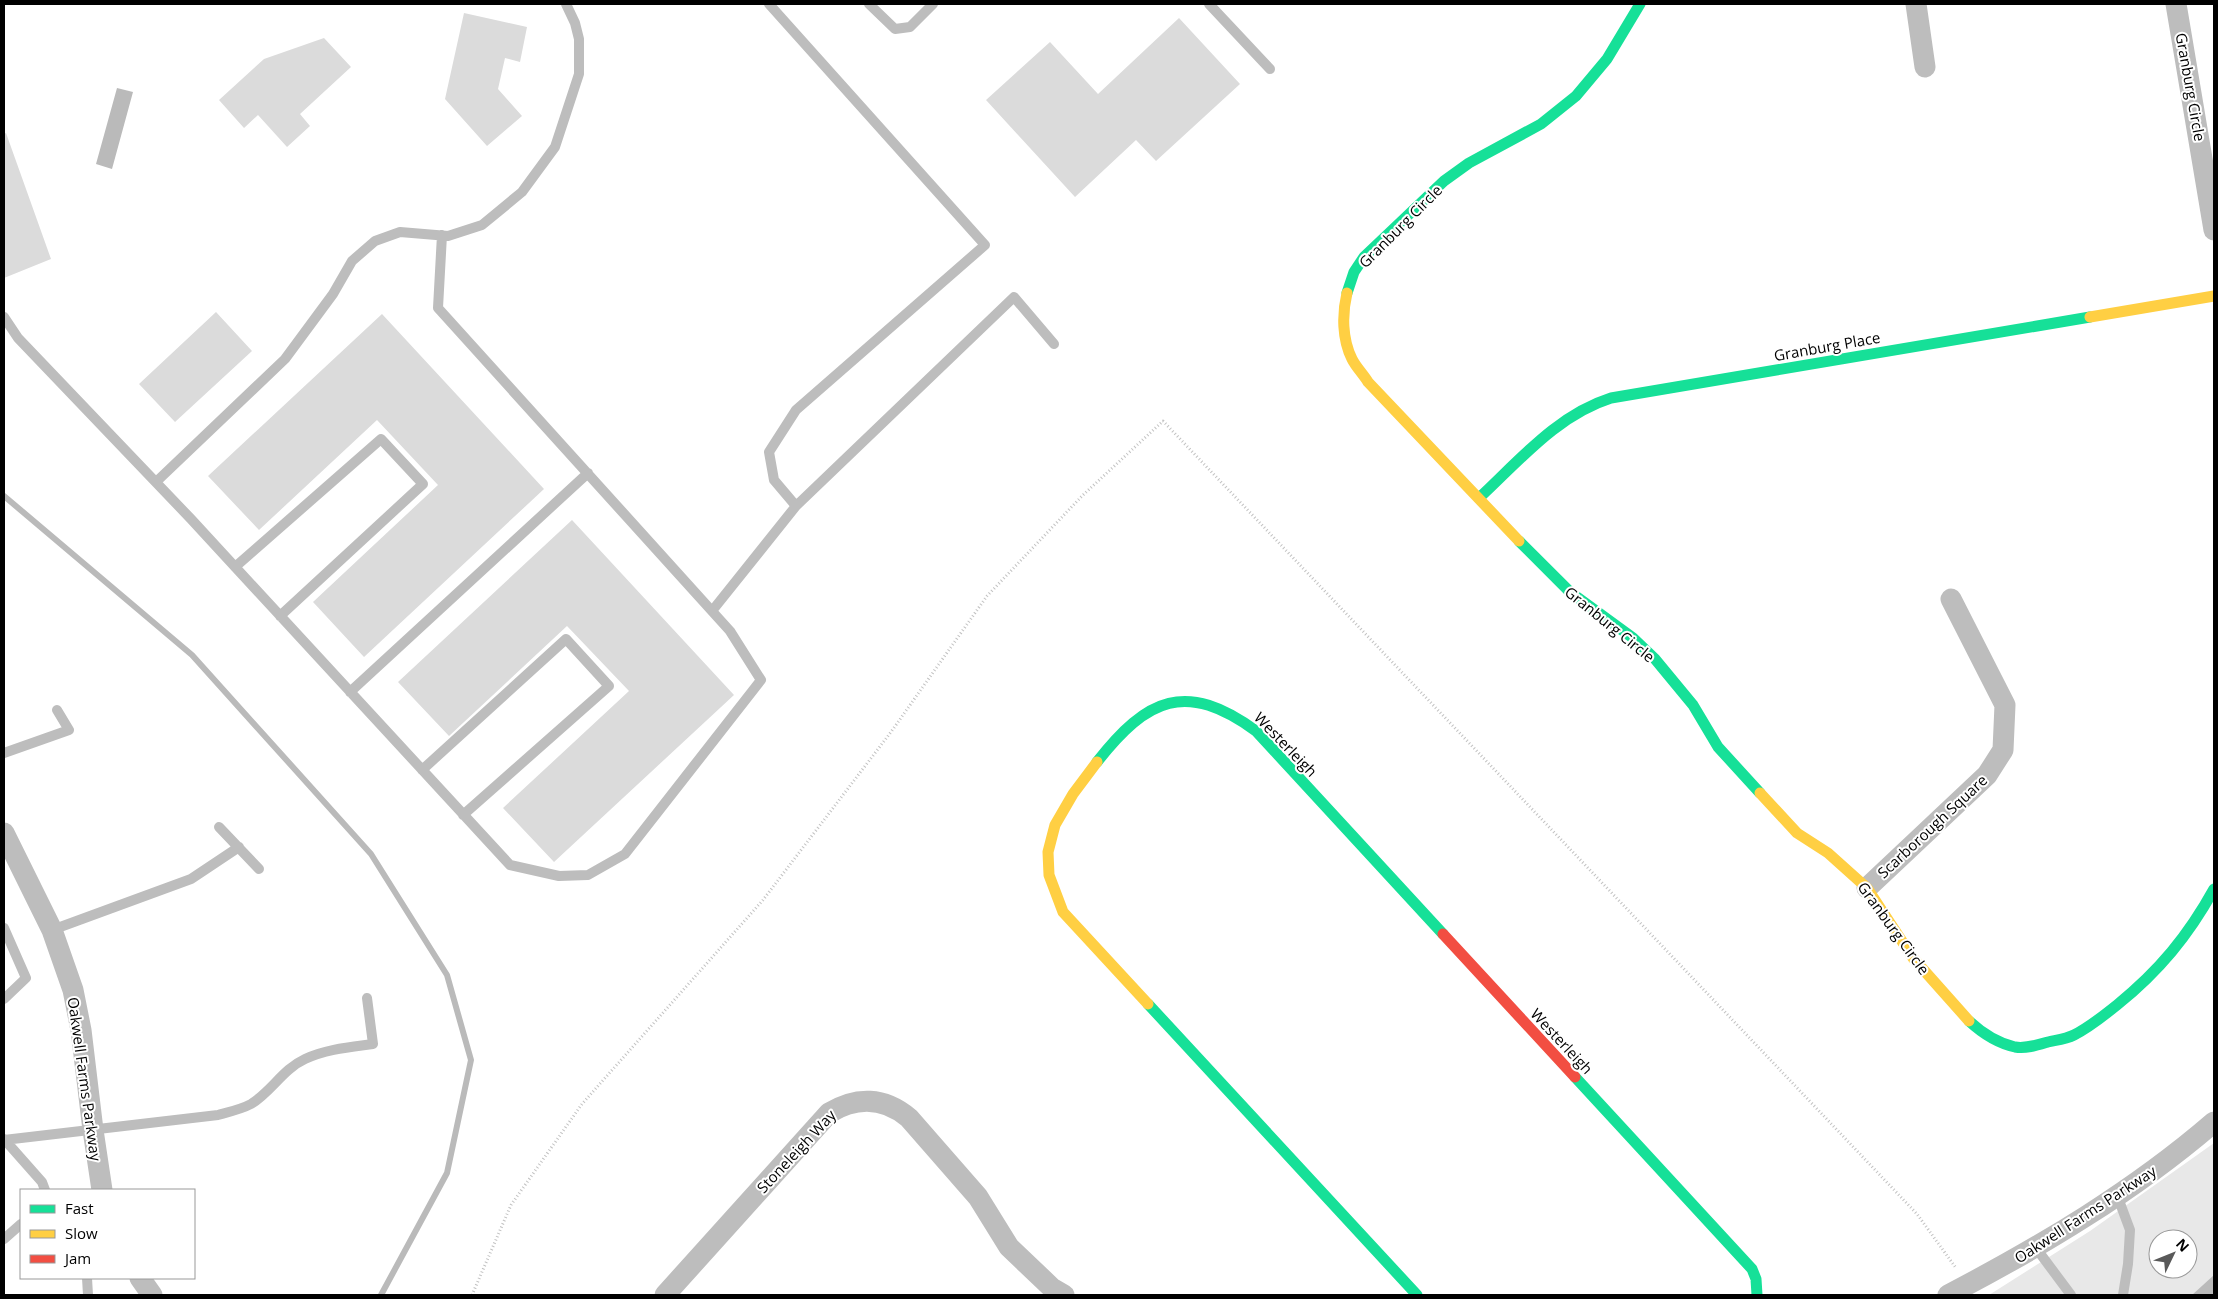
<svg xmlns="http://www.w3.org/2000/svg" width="2218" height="1299" viewBox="0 0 2218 1299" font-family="'Open Sans',sans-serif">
<rect width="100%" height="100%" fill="#fff"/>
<path fill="#e8e8e8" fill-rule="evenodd" d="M2214 1143V1295H1989L2090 1231ZM2158 1239H2188V1269H2158Z"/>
<path fill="#bababa" d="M117 88 133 92 112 169 96 164Z
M2214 1275V1295H2192Z"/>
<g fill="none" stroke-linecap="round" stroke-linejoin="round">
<path stroke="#bababa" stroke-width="6" d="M4 496 192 655 371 854 447 975 471 1060 447 1173 381 1295"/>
</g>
<path fill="#dbdbdb" d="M464 13 527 27 520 62 505 58 498 89 522 116 487 146 445 99Z
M1179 18 1240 84 1156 161 1136 140 1075 197 986 100 1050 42 1098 94Z
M324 38 351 67 300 114 310 126 287 147 258 115 244 128 219 100 264 59Z
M6 133 51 259 4 278V134Z
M216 312 252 351 175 422 139 384Z
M382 314 544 489 364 657 313 602 438 485 377 420 259 530 208 476Z
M572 520 734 695 554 862 503 808 629 691 567 626 449 736 398 682Z"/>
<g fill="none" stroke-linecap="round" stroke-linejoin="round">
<path stroke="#c2c2c2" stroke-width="3" stroke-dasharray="1 2.5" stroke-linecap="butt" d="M472 1295 511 1205 582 1104 763 900 891 732 987 596 1082 496 1163 421 1917 1214 1956 1268"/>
<path stroke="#bdbdbd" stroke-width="10" d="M869 4 895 29 910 27 933 4
M1209 4 1270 69
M4 317 18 338 191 519 510 865 559 876 588 875 625 854 761 680 730 631 438 308 442 235
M156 482 285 359 333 294 352 261 375 241 400 232 448 236 482 225 522 192 555 147 579 74V39L575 23 566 4
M796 506 1014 297 1054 344
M235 567 381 439 423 484 280 616
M712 611 796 506 774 480 769 452 796 410 985 245 769 4
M350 692 588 473
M4 753 69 730 57 710
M422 770 566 639 609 686 463 815
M219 827 259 869
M4 928 26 978 4 999
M52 930 191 879 239 847
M4 1139 42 1182 45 1190
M4 1140 218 1115C229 1112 242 1109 251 1104 271 1092 283 1069 305 1059 326 1049 351 1047 373 1044L367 998
M2117 1195 2130 1230 2128 1264 2123 1295
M4 1239 21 1224
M2036 1248 2071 1295
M87 1278 88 1295"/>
<path stroke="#bdbdbd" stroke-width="21" d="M1916 4 1925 67
M2176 4 2214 230
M4 833 52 930 73 990 81 1030 93 1130 102 1190
M1867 888 1987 775 2003 750 2005 705 1951 599
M140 1278 152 1295
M665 1295 829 1113C857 1096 884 1097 909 1118L978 1197 1009 1247 1052 1288 1064 1295
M1948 1295C2042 1246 2134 1191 2214 1122"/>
<path stroke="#16e098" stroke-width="11" d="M1347 293 1354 272 1364 257 1444 181 1469 163 1541 124 1576 96 1607 59 1640 4
M1479 498C1519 461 1557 415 1611 398L2090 317
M1519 541 1570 592 1633 638 1655 659 1693 705 1718 747 1760 793
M1097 762C1147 698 1186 680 1256 731L1443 934
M1148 1004 1417 1295
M1969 1021C1982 1033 1997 1043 2015 1047 2026 1049 2038 1045 2048 1042 2057 1040 2066 1039 2074 1035 2090 1027 2103 1016 2117 1005 2159 971 2188 936 2214 889
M1575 1077 1752 1269 1756 1279 1757 1295"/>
<path stroke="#ffcf43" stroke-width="11" d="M1347 293C1342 314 1342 339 1352 359 1356 367 1363 374 1368 382L1519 541
M2090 317 2214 296
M1097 762 1073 794 1055 825 1048 852 1049 875 1063 912 1148 1004
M1760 793 1797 833 1828 853 1867 888 1913 958 1969 1021"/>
<path stroke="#f24e42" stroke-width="11" d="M1443 934 1575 1077"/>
</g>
<g text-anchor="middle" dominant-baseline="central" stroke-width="4" stroke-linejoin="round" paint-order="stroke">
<g font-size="15" fill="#000" stroke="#fff">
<text transform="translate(2191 87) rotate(80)">Granburg Circle</text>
<text transform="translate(1400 226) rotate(-45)">Granburg Circle</text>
<text transform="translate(1827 346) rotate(-10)">Granburg Place</text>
<text transform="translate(1610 624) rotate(39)">Granburg Circle</text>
<text transform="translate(1286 744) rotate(46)">Westerleigh</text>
<text transform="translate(1932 826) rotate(-43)">Scarborough Square</text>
<text transform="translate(1894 928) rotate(54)">Granburg Circle</text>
<text transform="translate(1562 1041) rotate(47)">Westerleigh</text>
<text transform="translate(85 1079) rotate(82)">Oakwell Farms Parkway</text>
<text transform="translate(796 1151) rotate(-47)">Stoneleigh Way</text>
<text transform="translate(2085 1214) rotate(-33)">Oakwell Farms Parkway</text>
</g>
</g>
<rect width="2218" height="1299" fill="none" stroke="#000000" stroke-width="10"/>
<rect x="20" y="1189" width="175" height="90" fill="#ffffff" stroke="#999999"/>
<rect x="30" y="1205" width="25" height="8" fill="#16e098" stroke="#999999"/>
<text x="65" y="1214" font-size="15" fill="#000000">Fast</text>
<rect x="30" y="1230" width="25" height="8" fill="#ffcf43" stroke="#999999"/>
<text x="65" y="1239" font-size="15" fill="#000000">Slow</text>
<rect x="30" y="1255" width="25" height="8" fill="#f24e42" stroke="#999999"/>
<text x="65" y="1264" font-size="15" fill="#000000">Jam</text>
<g transform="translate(2173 1254) rotate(47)"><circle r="24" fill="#ffffff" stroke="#999999"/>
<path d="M0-4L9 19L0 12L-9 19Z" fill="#595959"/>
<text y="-8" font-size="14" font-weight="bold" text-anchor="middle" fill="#000000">N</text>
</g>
</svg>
